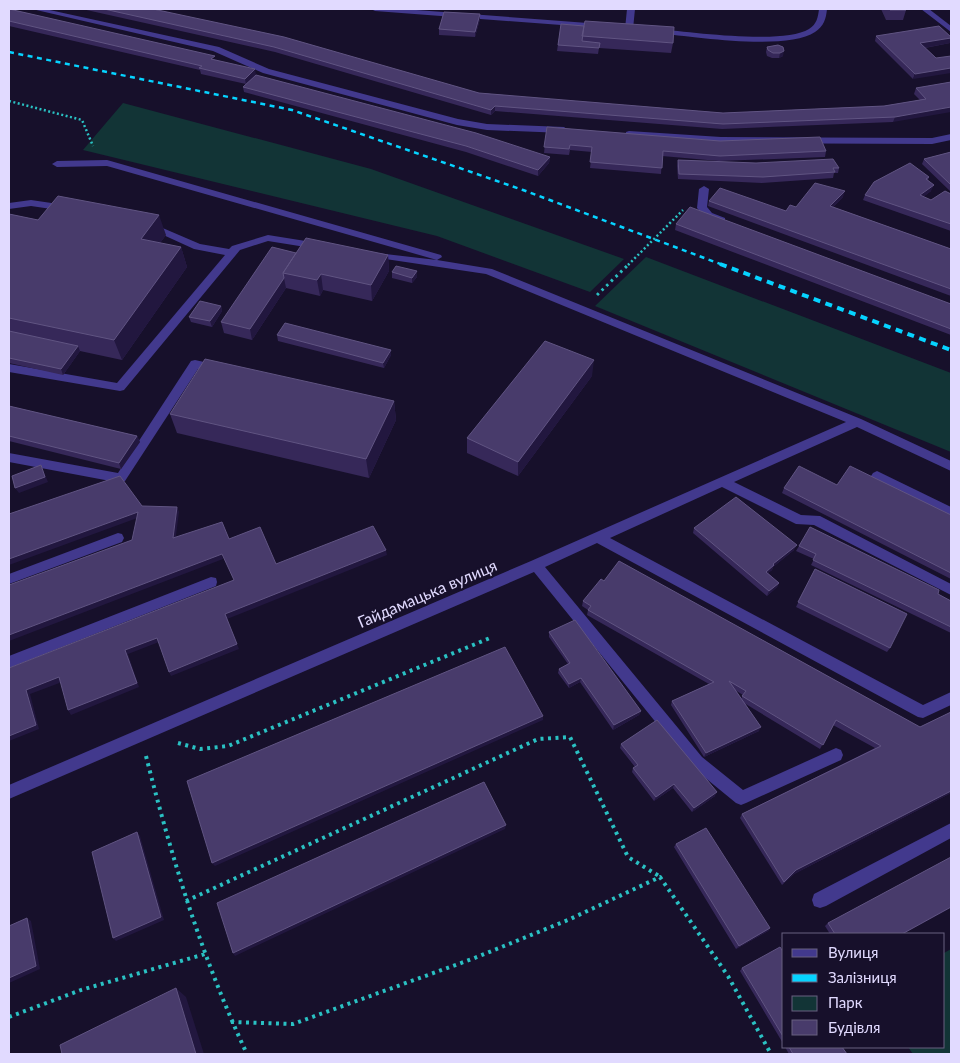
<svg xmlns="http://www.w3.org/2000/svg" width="960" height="1063" viewBox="0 0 960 1063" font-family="Lato,sans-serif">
<rect width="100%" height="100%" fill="#17102b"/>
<path fill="#123436" d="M123 103 371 169 624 259 590 292 437 236 83 150Z
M646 257 951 373V452L595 306Z
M951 949V1054H913L908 1047H944V953Z"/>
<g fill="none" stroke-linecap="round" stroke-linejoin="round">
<path stroke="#2ac1c3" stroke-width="2.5" stroke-dasharray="2 2.5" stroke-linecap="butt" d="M9 101 82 120 93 146
M628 265 683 210"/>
<path stroke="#2ac1c3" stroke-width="3" stroke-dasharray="2.5 4" stroke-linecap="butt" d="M597 295 629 264"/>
<path stroke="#2ac1c3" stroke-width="4" stroke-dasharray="3 4.5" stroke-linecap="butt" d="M178 743 200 749 228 746 490 638
M146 756C172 859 202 958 247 1054
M186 901 538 739 570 737 628 857 659 876
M9 1017 81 990 205 954
M231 1022 293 1024 472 959 568 920 660 877 728 976 771 1054"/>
<path fill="#42398d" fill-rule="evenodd" d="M32 9H45L219 47 269 69 458 119 487 124 564 127 568 130 564 133 487 130 457 125 263 73 213 51Z
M371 9H403L601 24 605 26 601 28 375 11Z
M627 9H635L633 29 629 31 625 29Z
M819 9H827C826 19 824 26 815 32 787 51 693 37 658 33L654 31 658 29C691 32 783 45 809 29 817 24 818 17 819 9Z
M921 9H929L951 26V32Z
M629 131 721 137 932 138 951 134V140L932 144 721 143 626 136V132Z
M107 160 441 255 442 257 437 260 492 269 861 419 951 461V471L857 427 734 482 801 515 820 516 951 584V595L814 525 796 524 722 487 610 538 923 705 951 692V705L923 718 918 717 597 543 545 567 702 757 743 790 836 748 841 750 843 755 841 760 746 803 741 805 736 803 692 767 534 572 9 799V785L531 561 846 422 486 274 372 257 367 254 368 252 437 260 107 166 57 167 52 164 57 161Z
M704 186 709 189 707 207 712 213 725 218V222C714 224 704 216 697 208L699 189Z
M31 200 65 205 70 208 65 211 31 206 9 209V203Z
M151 223 200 244 229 249 232 246 268 235 318 243 323 246 318 249 268 241 240 250 124 390 120 391 9 372V364L117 383 225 255 194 249 148 228 146 226Z
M195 360 222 366 224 369 218 373 198 369 125 481 121 483 9 462V453L118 473 191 361Z
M877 471 951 507V517L873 479 871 476 873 473Z
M118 533 122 534 124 538 122 542 9 584V574Z
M211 577 216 578 217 582 216 586 9 668V656Z
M951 823V838L826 906 820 908 814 906 812 900 814 894Z"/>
<path stroke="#06d3ff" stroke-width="2.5" stroke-dasharray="5 4.5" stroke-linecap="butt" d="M9 52 292 110 523 190 723 265"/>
<path stroke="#06d3ff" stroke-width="4" stroke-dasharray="7 5.5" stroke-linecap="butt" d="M720 264 951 350"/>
</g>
<path fill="#362859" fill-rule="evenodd" d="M9 9 216 60 256 75 254 77 550 157 549 163 538 176 466 152 244 92 243 87 246 84 201 74 200 70 9 26Z
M82 9H153L479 93 723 113 884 106 920 100 914 94 916 88 951 82 893 122 722 129 495 111 491 115 275 52Z
M881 9H905L906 10 903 20H886Z
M480 19 475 37 439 35V29Z
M561 24 673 43 671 53 599 48 598 54 557 51Z
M876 36 950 43 925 48 913 79 875 41Z
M778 45 783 56 779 58H772L767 56 766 52 767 47Z
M547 127 826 151 825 157 719 161 662 156 661 174 590 168 592 152 570 150 569 155 544 153Z
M951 152V191H950L922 164 924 159Z
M678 160 839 168 838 173H834L833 178 762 183 678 179 677 166Z
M929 177 928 180 931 191 923 197 931 200 951 194V231L863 200 865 195Z
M843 197 833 207 951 249V296L708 206 709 201 786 211 796 207Z
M9 214 38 220 166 235 160 243 181 247 187 267 122 360 80 351 63 375 9 363Z
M676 224 951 304V335L675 230Z
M296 253 388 255 389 271 372 301 323 290 320 296 286 288 252 340 224 333 221 322Z
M417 271V277L412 283 392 278V272Z
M221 306 222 311 212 327 191 322 189 317Z
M277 335 391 355 384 368 278 341Z
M592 376 518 476 467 453V438Z
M394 401 396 420 369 478 177 433 170 414Z
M9 406 137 436 140 442 121 469 9 441Z
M837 485 951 515V579L782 493 784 488Z
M694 528 794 550 773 567 772 570 768 573 779 583 777 587 767 596 693 533Z
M799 546 938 594 951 601V633L811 565 814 559 796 551Z
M815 569 890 648 887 652 796 607Z
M583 601 920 727 951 712V793L794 874 782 885 740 818 742 814 875 748 833 725 820 749 744 703 759 731 704 757 671 705 672 701 709 684 587 615 588 610 582 606ZM735 690 743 695 741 699Z
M549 632 641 711 639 715 613 730 580 682 569 688 558 673 559 669 568 664 549 637Z
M621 744 715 796 692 812 673 788 654 801 632 772 633 768 635 767 620 748Z
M676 844 770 928 768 931 736 949 674 847Z
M828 923 903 934H830L825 926Z
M784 953V1045L740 971 742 968Z
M785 1047H842L847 1054H789Z"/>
<path fill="#22173f" d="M480 14V19L475 37V32Z
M951 38 950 43 918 49 920 43Z
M784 51 783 56 779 58 780 53Z
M951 68V73L913 79 915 74Z
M255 69 256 75 246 85 245 79Z
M495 106V111L491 115V110Z
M951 107V112L893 122 895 117Z
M550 157 549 163 538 176V170Z
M934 185 931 191 918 201 920 195Z
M845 191 843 197 828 212 830 206Z
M159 215 166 235 148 259 141 239Z
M181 247 187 267 122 360 114 340Z
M388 255 389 271 372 301 371 285Z
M417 271V277L412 283V278Z
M321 274 323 290 320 296 317 280Z
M284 278 286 288 252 340 250 329Z
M221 306 222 311 212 327 210 321Z
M78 346 80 351 63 375 61 369Z
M391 350V355L384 368 383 363Z
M594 360 592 376 518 476V462Z
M394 401 396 420 369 478 366 459Z
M137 436 140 442 121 469 119 463Z
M41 465 48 482 19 493 15 488Z
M177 507 179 512 175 543 173 538Z
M138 512 140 517 9 565V559Z
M797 545 794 550 773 567 772 570 764 576 766 572 773 564Z
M386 550 387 555 227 619 225 614Z
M222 554 223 559 9 641V635Z
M779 583 777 587 767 596 769 591Z
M157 638 159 642 128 654 139 687 71 715 68 710 125 650Z
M237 644 239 649 171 676 169 672Z
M59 677 62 682 30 694 39 729 9 741V736L26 690Z
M581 678 580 682 569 688V684Z
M641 711 639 715 613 730 614 725Z
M543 716V720L215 866 212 863Z
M761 727 759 731 704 757 706 753Z
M674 784 673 788 654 801 656 797Z
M951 791V793L794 874 782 885 796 870Z
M717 792 715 796 692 812 694 808Z
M506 825 505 829 235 956 233 953Z
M137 832 140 836 164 920 116 941 113 938Z
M951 907V908L903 934H902Z
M27 918 31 921 40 969 9 983V978Z
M770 928 768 931 736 949 739 946Z
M176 988 186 997 204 1054H196Z"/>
<path fill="#483b6b" stroke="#605482" d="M9 9 215 56 211 59 255 69 245 79 199 68 202 66 9 21Z
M104 9H153L284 37 479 93 723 113 884 106 926 99 916 88 951 82V107L895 117 723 124 495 106 491 110 274 47Z
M889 9H905L906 10H890Z
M444 12 480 14 475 32 439 29Z
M585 21 674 27 673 43 582 36Z
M561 24 584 26 582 41 600 43 599 48 558 45Z
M939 26 951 37V38L920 43 936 58 951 56V68L915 74 876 36Z
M778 45 783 47 784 51 780 53H773L768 50 767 47Z
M256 75 476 133 550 157 538 170 466 146 243 87Z
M547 127 720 141 820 137 826 151 720 156 663 151 662 168 590 162 592 147 570 145 569 149 544 147Z
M951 152V185L924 159Z
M833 159 839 168H833L835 172 763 177 679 174 678 160 756 163Z
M910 163 929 177 926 179 934 185 920 195 931 200 945 191 951 194V224L865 195 874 182Z
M815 183 845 191 830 206 951 249V289L709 201 720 188 786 211 790 205 796 207Z
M58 196 159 215 141 239 181 247 114 340 9 318V214L38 220Z
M690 207 951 304V329L676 224Z
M306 238 388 255 371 285 321 274 317 280 283 273Z
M272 247 296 253 283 273 284 278 250 329 221 322Z
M396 266 417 271 412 278 392 272Z
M200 301 221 306 210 321 189 317Z
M285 323 391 350 383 363 277 335Z
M9 331 78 346 61 369 9 358Z
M545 341 594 360 518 462 467 438Z
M205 359 394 401 366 459 170 414Z
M9 406 137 436 119 463 9 436Z
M41 465 45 477 15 488 12 476Z
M799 466 837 485 850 466 951 515V573L784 488Z
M120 476 142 506 177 507 173 538 222 522 229 539 260 527 276 564 373 526 386 550 225 614 237 644 169 672 157 638 125 650 137 683 68 710 59 677 26 690 36 725 9 736V668L234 580 222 554 9 635V585L132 540 138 512 9 559V514Z
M736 497 797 545 773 564 774 565 766 572 779 583 769 591 694 528Z
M810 527 939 590 938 594 951 601V627L813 560 816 554 799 546Z
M619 561 920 727 951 712V791L796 870 784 882 742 814 881 746 836 720 823 745 742 696 746 691 729 681 761 727 706 753 672 701 714 682 588 610 591 606 583 601 601 579 604 581Z
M815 569 907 614 890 648 798 602Z
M575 620 641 711 614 725 581 678 569 684 559 669 570 663 549 632Z
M505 647 543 716 212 863 187 781Z
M657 720 717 792 694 808 674 784 656 797 633 768 638 765 621 744Z
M484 782 506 825 233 953 217 903Z
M706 828 770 928 739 946 676 844Z
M137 832 161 917 113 938 92 852Z
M951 857V907L902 934H835L828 923Z
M27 918 36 966 9 978V926Z
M780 947 784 953V1038L742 968Z
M176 988 196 1054H62L60 1045Z
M789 1047H842L847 1054H793Z"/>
<g text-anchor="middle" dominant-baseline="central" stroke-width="4.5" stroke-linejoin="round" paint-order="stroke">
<g font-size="16" fill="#e1daff" stroke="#17102b">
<text transform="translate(427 593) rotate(-23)">Гайдамацька вулиця</text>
</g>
</g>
<rect width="960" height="1063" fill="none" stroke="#e1daff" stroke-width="20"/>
<rect x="782" y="933" width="162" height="115" fill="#17102b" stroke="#686180"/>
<rect x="792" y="949" width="25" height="8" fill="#42398d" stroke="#686180"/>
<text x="828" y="958" font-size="15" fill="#e1daff">Вулиця</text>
<rect x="792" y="974" width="25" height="8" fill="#06d3ff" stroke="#686180"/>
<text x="828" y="983" font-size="15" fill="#e1daff">Залізниця</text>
<rect x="792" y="996" width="25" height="15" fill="#123436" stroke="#686180"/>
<text x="828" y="1008" font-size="15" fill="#e1daff">Парк</text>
<rect x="792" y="1020" width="25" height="15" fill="#483b6b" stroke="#686180"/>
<text x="828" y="1033" font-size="15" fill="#e1daff">Будівля</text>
</svg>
